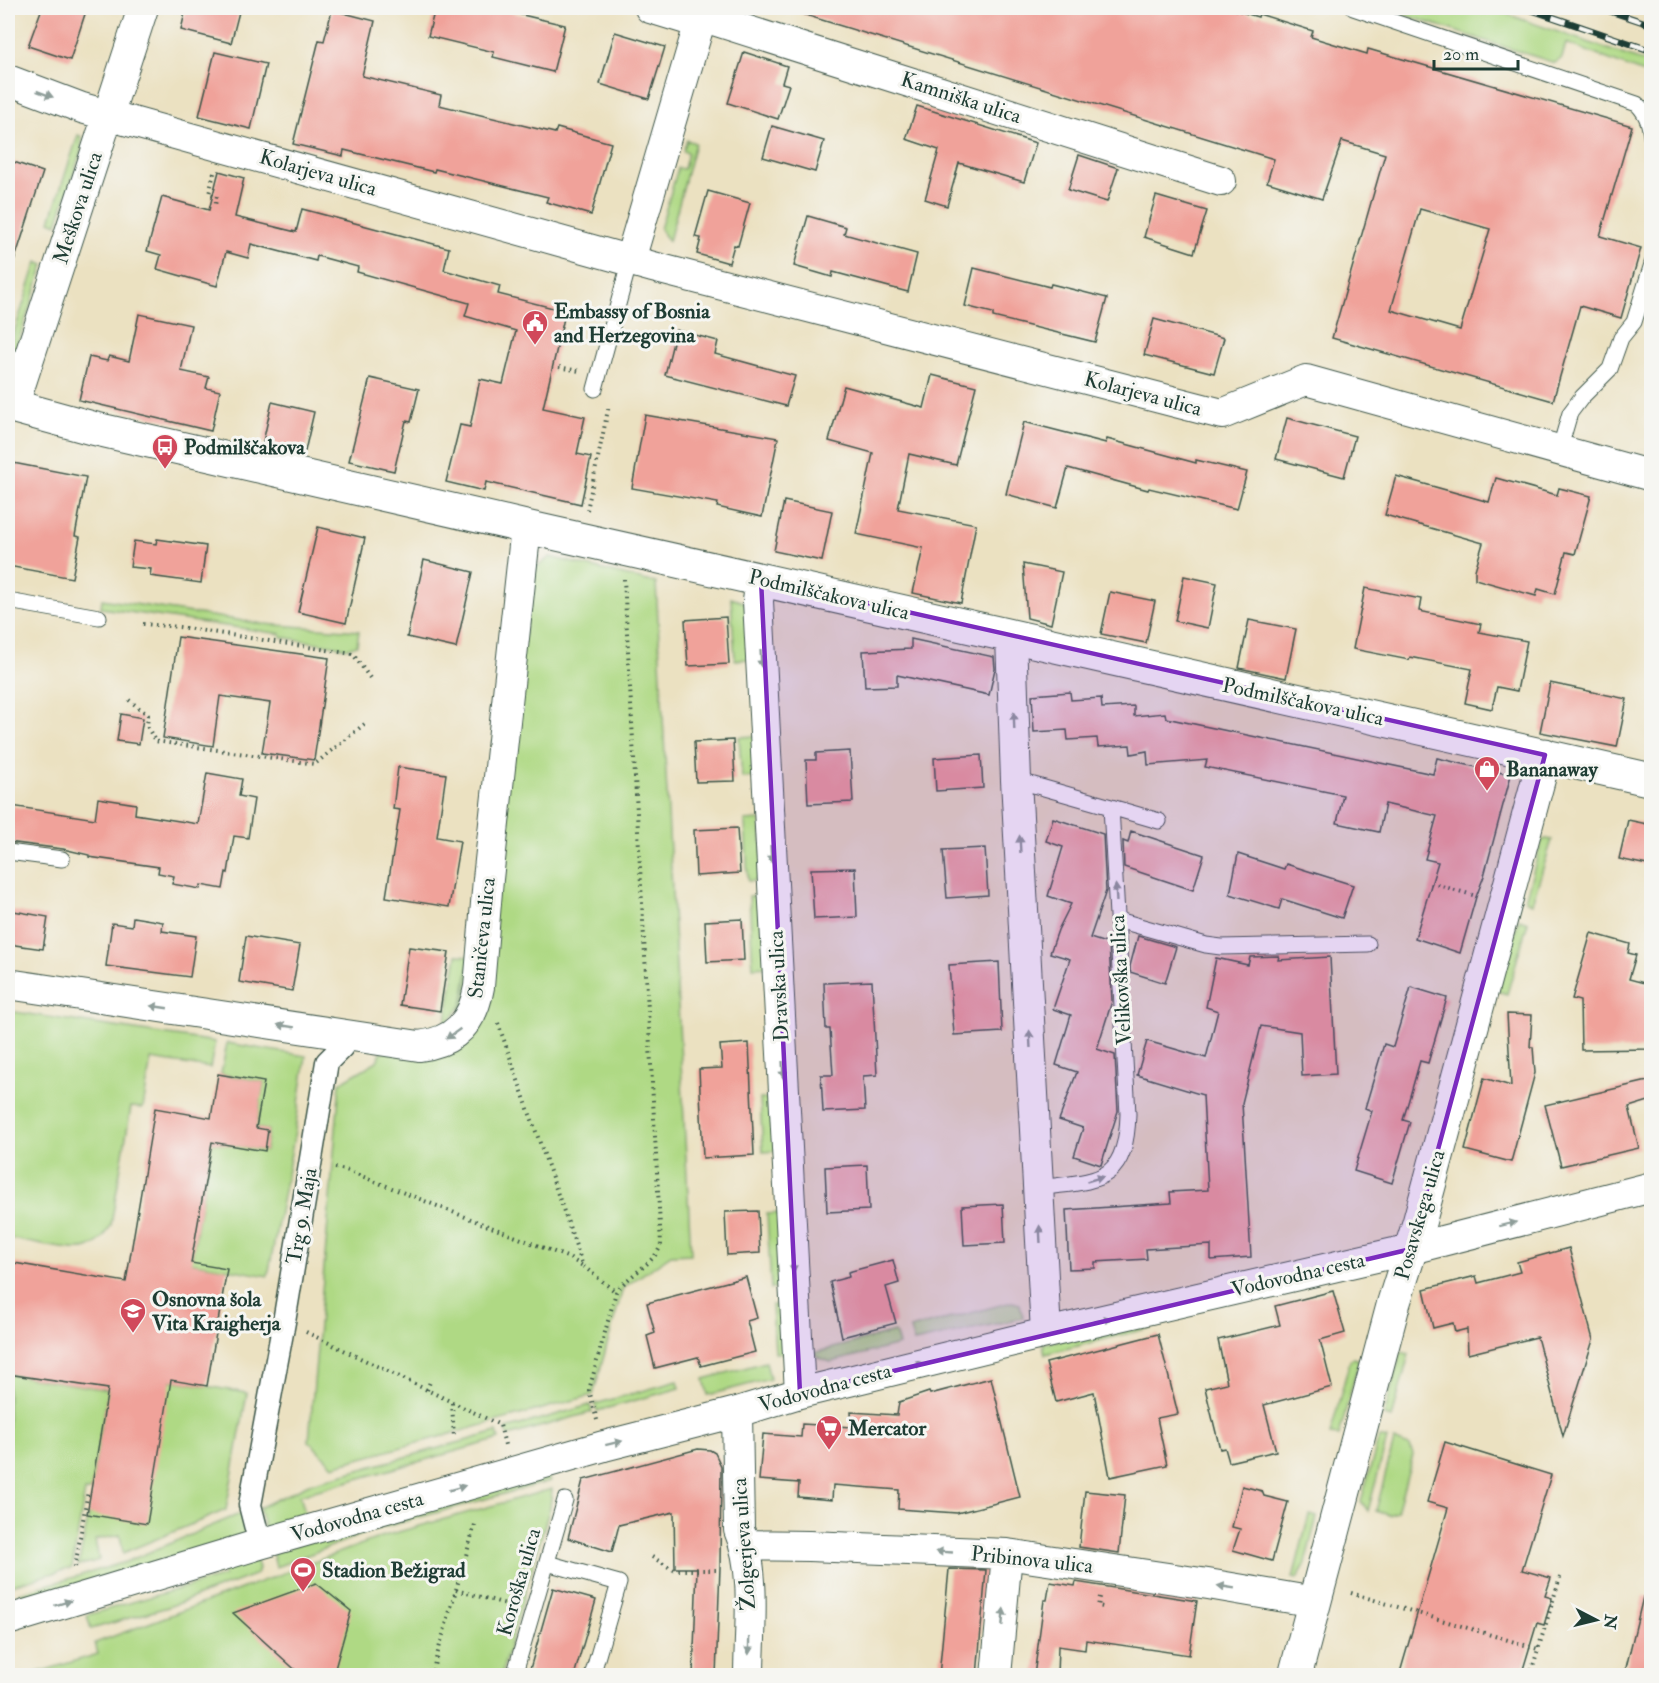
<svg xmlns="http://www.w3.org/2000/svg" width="1659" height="1683" viewBox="0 0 1659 1683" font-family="'IM FELL Double Pica',serif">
<rect width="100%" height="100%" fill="#f6f6f2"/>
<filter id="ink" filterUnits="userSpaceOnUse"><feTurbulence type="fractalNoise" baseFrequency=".0167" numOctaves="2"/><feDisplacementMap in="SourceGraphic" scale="12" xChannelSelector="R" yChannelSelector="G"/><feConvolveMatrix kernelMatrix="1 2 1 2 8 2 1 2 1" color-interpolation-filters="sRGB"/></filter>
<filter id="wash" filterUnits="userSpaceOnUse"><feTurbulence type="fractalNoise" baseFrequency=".008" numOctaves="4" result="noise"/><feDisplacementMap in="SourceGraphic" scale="24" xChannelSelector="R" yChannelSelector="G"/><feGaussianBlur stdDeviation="1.35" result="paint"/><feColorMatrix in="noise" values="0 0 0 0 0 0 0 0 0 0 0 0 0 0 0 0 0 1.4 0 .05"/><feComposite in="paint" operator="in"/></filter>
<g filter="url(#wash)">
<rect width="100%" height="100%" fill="#ebe1c1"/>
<path fill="#afd984" stroke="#678b5c" stroke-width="1.5" d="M1383 8H1489L1651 64V76L1566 43 1562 58 1555 63Z
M78 135 82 137 81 151 57 224 50 221Z
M687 140 695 143 669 241 660 229 678 168 684 169 688 153 683 151Z
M37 262 44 265 8 372V351Z
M550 557 656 583 691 1254 671 1255 623 1288 593 1395 333 1466 309 1441 340 1083 377 1061 381 1052 455 1047 535 569Z
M731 598 746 603 751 659 735 660Z
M102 599 263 624 359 631 357 645 348 648 281 637V634L101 608Z
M756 736 758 777 742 778 739 737Z
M760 820 764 880 748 881 745 821Z
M1547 839 1552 840 1532 903 1525 900 1542 840Z
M765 895 769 966 753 967 749 896Z
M1519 919 1528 922 1507 994 1497 991Z
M457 955 470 956 464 1002 445 1026Z
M8 1011 215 1042 210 1068 151 1059 143 1108 131 1107 111 1225C106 1235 99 1244 88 1248 73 1253 25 1241 8 1238Z
M227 1043 306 1056 294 1137 268 1276 188 1262 189 1257H192L212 1142 265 1151 268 1130 256 1128 264 1082 221 1074Z
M760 1099H776L779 1151 763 1152Z
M783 1213 788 1288 771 1289 767 1214Z
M1012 1302 1020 1304 1023 1318 914 1342 910 1329Z
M788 1304 791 1352 775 1353 772 1305Z
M1148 1319 1150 1328 1045 1354 1043 1344Z
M895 1332 899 1345 831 1362 819 1358 814 1353Z
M1401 1352 1409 1354 1392 1418 1384 1416Z
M1353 1358 1359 1360 1339 1436 1330 1435 1350 1360Z
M766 1362 770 1379 708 1395 704 1379Z
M8 1374 108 1390 91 1491H85L72 1568 12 1585 8 1579Z
M171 1380 247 1393 226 1510 123 1553 120 1535 95 1540 99 1560 78 1566 89 1514Z
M678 1381 680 1388 597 1411 595 1404Z
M590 1405 592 1412 508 1436 506 1429Z
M497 1432 499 1439 496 1440 300 1495 307 1520 265 1531 259 1508 311 1483Z
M1379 1437 1387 1439 1368 1511 1361 1501Z
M1394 1441 1410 1446 1413 1455 1397 1512 1389 1515 1376 1511Z
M547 1474 550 1481 374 1530 276 1567 272 1551Z
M552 1489 550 1507 501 1675 26 1676 98 1654 95 1643 384 1536Z
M242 1513 250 1536 29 1598 22 1596 19 1593 126 1562Z
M1309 1515 1317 1517 1304 1567 1297 1579 1293 1578Z
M255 1556 259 1568 257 1574 168 1607 91 1629 87 1615 224 1576 221 1566Z"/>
<g id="blocks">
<path fill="#f0a29a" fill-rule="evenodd" d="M42 8H87L70 60 28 46Z
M186 8H240L231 43 181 30Z
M435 8H493L565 25 553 72 493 57 494 52 428 36Z
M800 8H1228L1258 17 1259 14 1313 31 1311 37 1367 54 1368 49 1632 126 1600 236 1641 248 1621 318 1580 306 1553 401 1332 338 1385 154 1342 141 1322 199 1267 182 1274 159 799 13ZM1420 209 1490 229 1460 330 1391 310Z
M332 10 375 21 362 76 441 95 439 105 555 133 557 128 611 143 591 215 546 202 548 197 435 169 434 172 344 150 343 156 293 144 319 40 324 41Z
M615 32 665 47 649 99 600 84Z
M215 52 266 64 251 129 199 116Z
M744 52 787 66 782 83 789 85 778 119 728 103Z
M917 106 1036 143 1024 182 959 163 947 206 925 199 939 150 906 139Z
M772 126 824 141 815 172 763 157Z
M1079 155 1118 168 1107 202 1068 190Z
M8 160 43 172 12 268 8 267Z
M219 171 244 178 235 217 296 232 302 209 449 248 444 270 500 286 498 294 557 309 556 316 564 318 543 408 585 417 577 454 591 457 581 504 486 482 484 491 446 482 460 425 470 427 480 379 503 384 516 331 465 316 469 303 357 272 358 267 317 256 316 261 251 244 248 258 226 252 217 286 157 269 161 255 147 251 162 197 209 210Z
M708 191 750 203 738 246 734 245 729 263 697 254 701 238 695 237Z
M1156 196 1207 211 1194 253 1144 237Z
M808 216 846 227 844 234 917 254 908 292 833 272 832 277 794 266Z
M974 268 1050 287 1051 284 1107 298 1095 342 993 317V313L965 306Z
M139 314 191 325 181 371 209 377 206 388 220 391 211 431 79 400 89 357 107 361 109 356 129 361Z
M1154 319 1224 338 1214 373 1144 355Z
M676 330 718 341 715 354 795 376 786 406 665 375Z
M932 375 976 386 956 465 909 454 898 509 976 524 961 603 913 593 923 548 856 534 873 453 829 441 844 386 924 408Z
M370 378 419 389 411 422 406 421 394 471 349 461Z
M272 402 314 412 305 451 263 442Z
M645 415 778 438 762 517 717 507 718 503 632 488Z
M1287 418 1355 436 1344 477 1276 459Z
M1024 422 1106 443 1107 439 1196 463V460L1247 472 1237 509 1149 488 1148 490 1068 468 1057 508 1006 494Z
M8 462 86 477 75 536 80 537 72 578 8 566Z
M1396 476 1489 502 1496 478 1557 495 1559 488 1591 496 1575 554 1566 552 1555 594 1538 589 1536 596 1475 579V570L1483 543 1385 515Z
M784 501 832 511 822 561 774 551Z
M318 527 365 538 346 623 298 612Z
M157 539 206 546 201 583 150 576 151 569 130 567 134 541 156 544Z
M424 560 473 572 456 648 407 637Z
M1023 564 1062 572 1051 624 1027 618Z
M1184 576 1217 583 1208 628 1175 621Z
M1365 588 1421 599 1419 611 1481 624 1479 632 1527 641 1517 691 1497 687 1492 709 1465 703 1472 669 1410 657 1409 660 1353 649Z
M1110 592 1155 601 1146 643 1101 634Z
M726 617 729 664 688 666 685 620Z
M1249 620 1296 629 1286 678 1239 668Z
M178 637 329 658 314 760 262 753 270 703 220 696 213 746 163 738Z
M911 639 994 657 995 669 989 695 897 675V686L865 687 863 651 911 649Z
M1550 683 1627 699 1617 747 1540 732Z
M1070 692 1071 700 1101 698 1102 708 1134 706V716L1165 713 1166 718 1433 774 1437 758 1511 775 1484 876 1476 897 1460 953 1415 938 1438 862 1425 859 1437 816 1385 804 1379 832 1337 823 1343 795 1205 767 1207 760 1148 765 1147 751 1131 754 1130 745 1098 747 1097 738 1068 740 1067 730 1034 732 1032 695Z
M121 714 143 718 139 744 117 741Z
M733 740 735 781 696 782 694 742Z
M850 751 853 802 808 804 806 760H816V753Z
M981 755 983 788 936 791 934 758Z
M398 767 446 774 437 837 460 841 449 907 386 897 400 810 393 809Z
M207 773 242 779 239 796 254 799 248 838 234 836 228 873 226 872 223 889 201 885 200 889 172 884 174 876 158 873 159 867 89 857V855L63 849 8 842 12 806 95 819 98 798 136 804 135 814 198 824Z
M1053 818 1103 834 1106 891 1090 938 1109 944 1112 1001 1097 1049 1115 1055 1118 1111 1101 1165 1074 1156 1083 1128 1059 1120 1077 1072 1056 1065 1071 1015 1053 1009 1070 959 1050 953 1058 930 1071 904 1048 896 1063 847 1046 841Z
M1628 820 1652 825V866L1619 859Z
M737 828 740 873 696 876 694 830Z
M1131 831 1204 855 1193 890 1124 867 1123 841 1128 843Z
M985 848 988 895 947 898 943 850Z
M1238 854 1284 869 1286 864 1353 885 1342 918 1282 899 1279 909 1230 894Z
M855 868 857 917 814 919 811 869Z
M8 910 48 917 43 949 8 944Z
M133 917 163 922 162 931 196 936 190 977 106 966 112 923 132 926Z
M742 919 744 960 707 962 705 921Z
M1591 933 1630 944 1628 953 1636 955 1629 979 1652 985V1011L1649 1010 1651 1049 1581 1050 1580 1001 1572 999Z
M246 936 300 945 292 991 239 982Z
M1138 936 1176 947 1165 983 1130 972V966Z
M409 947 449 952 440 1011 400 1005Z
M1279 956 1278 960 1330 957 1336 1074 1302 1076 1300 1032 1261 1026 1242 1103 1251 1257 1211 1260V1245L1146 1249 1147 1259 1095 1262V1268L1069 1269 1066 1210 1171 1203 1170 1192 1208 1190 1203 1095 1137 1075 1147 1041 1206 1058 1218 1011 1206 1007 1216 958 1248 965 1250 957Z
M999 962 1002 1032 954 1035 949 965Z
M872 981 877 1075 863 1076 865 1110 823 1112 821 1075H833L830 1029H826L824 983Z
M1411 987 1447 998 1428 1063 1420 1061 1412 1089 1403 1120 1410 1122 1392 1183 1354 1171 1372 1111 1365 1108 1384 1044 1393 1047Z
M1507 1014 1532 1015 1530 1047H1533L1535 1073 1511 1162 1465 1150 1484 1078 1511 1086Z
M749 1043 754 1155 703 1158 699 1069 722 1068 720 1045Z
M218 1074 264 1082 256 1128 268 1130 265 1151 212 1142 191 1263 227 1269 207 1386 171 1380 147 1524 87 1514 108 1389 8 1374V1262L126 1282 155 1108 211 1118Z
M1652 1080V1100L1629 1107 1639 1148 1561 1166 1545 1105Z
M867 1165 869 1210 827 1212 825 1167Z
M1003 1204 1005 1243 964 1245 962 1206Z
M758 1211 760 1253 727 1255 725 1212Z
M1569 1248 1593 1340 1563 1436 1537 1337 1468 1354 1467 1329 1455 1332 1453 1323 1433 1328 1424 1289 1476 1276 1478 1283 1520 1272 1517 1262Z
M893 1260 899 1283 886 1287 896 1323 842 1337 830 1282 849 1277 848 1272Z
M746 1277 757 1318 747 1321 755 1352 701 1366 698 1357 655 1368 647 1336 655 1333 647 1303Z
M1333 1291 1345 1333 1320 1340 1332 1387 1264 1405 1276 1451 1229 1462 1225 1448 1220 1449 1205 1388 1227 1383 1218 1340 1280 1325 1275 1306Z
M1158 1334 1178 1414 1157 1418 1167 1465 1110 1477 1094 1392 1056 1402 1046 1363Z
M991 1378 1020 1497 957 1513 898 1509 899 1490 833 1485 832 1500 798 1497 799 1483 759 1480 763 1434 801 1437 802 1424 852 1427 851 1412 897 1415 899 1402 929 1392 930 1394Z
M1445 1442 1551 1475 1522 1570 1551 1578 1545 1596 1552 1598 1544 1625 1537 1623 1521 1676H1399L1448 1508 1427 1502Z
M698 1449 710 1450 715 1453 721 1466 720 1567 716 1676H693L697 1568H675L674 1512 619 1525 612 1552 568 1538 583 1480Z
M1242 1486 1262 1491 1264 1496 1288 1502 1272 1561 1233 1550 1240 1529 1232 1527Z
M1085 1491 1125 1495 1119 1553 1079 1547Z
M949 1569 986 1570 977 1676H939Z
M1050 1582 1075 1586 1076 1582 1197 1601 1189 1655 1086 1640 1085 1650 1058 1646 1057 1676H1034L1044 1600H1047Z
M316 1583 351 1611 333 1676H302L233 1613Z
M553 1588 596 1600 574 1676H528Z
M1643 1597 1652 1598V1676H1624Z"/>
</g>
</g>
<g filter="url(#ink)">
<use href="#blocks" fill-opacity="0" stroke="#3e5649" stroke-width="1.5"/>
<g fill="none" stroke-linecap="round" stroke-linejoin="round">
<g stroke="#3e5649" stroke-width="17">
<path id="service" d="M1353 8 1637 104C1649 116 1650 127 1652 143
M595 389 630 260
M1559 451 1570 413 1582 397 1610 369 1621 338 1634 322 1652 264
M8 601 99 617
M1016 780 1111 807 1128 1114C1126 1186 1096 1180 1038 1188
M1111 807 1159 821
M8 852 62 859
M1118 920 1206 945 1221 947 1368 944
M547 1563 619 1583 592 1676
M514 1676 565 1500"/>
</g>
<g stroke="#3e5649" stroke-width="25">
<path id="pedestrian" d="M260 1544 250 1505 284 1322 327 1062 342 1047 344 1034"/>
</g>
<g stroke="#3e5649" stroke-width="32">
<path id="minor" d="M650 8 699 23
M701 16 1221 181
M8 80 82 108 653 267 1222 414 1306 380 1652 476
M630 260 704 8
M13 407 143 8
M761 579 758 601 800 1393
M1011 637 1016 780 1046 1333
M8 984 419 1046C455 1042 473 1022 479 987L488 879 526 527
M737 1412 739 1530C757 1571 749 1631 749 1676
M746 1545 809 1546 1007 1554 1208 1584 1315 1602
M8 1620 260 1544 604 1446 737 1412 800 1393 1029 1337 1411 1249 1652 1187
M996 1676 1007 1554"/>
</g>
<g stroke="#3e5649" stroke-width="35">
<path id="tertiary" d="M8 405 92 428 526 527 1652 780
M1295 1676 1394 1302 1419 1223 1545 755"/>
</g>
<path stroke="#3e5649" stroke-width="4" stroke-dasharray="1.5 4.5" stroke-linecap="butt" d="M214 173 209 194 217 196 215 205
M559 367 579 371
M587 510 609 405
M143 624 179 627 353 654 372 681
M129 700 148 715 147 726 155 741 315 764 367 722
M1431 883 1476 896
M1650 942H1652
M498 1023 583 1266 616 1292
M335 1168 346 1170 567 1257 583 1266
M306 1332 500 1425 505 1445
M427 1390 431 1379
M452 1403 454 1438
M597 1420 589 1390 616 1292C628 1275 656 1263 661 1244L624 579
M652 1557 674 1570H719
M75 1567 88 1491
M456 1590 513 1606
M1351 1593 1538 1649
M1100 1597 1098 1606 1103 1607
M431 1676 476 1521
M1530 1676 1561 1574"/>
<use href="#service" stroke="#fff" stroke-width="15"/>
<use href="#pedestrian" stroke="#fff" stroke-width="22"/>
<use href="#minor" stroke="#fff" stroke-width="30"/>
<use href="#tertiary" stroke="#fff" stroke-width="33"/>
<g stroke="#1f3d34" stroke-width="7">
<path id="rail" d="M1526 8 1652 51
M1601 8 1652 25"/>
</g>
<use href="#rail" stroke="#f6f6f2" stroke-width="4.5" stroke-dasharray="14" stroke-linecap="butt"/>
</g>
<defs><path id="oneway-solid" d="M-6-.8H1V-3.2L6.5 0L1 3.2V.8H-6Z" transform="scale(1.5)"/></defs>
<g fill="#8f9e9a">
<use href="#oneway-solid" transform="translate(45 94) rotate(21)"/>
<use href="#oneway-solid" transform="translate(761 659) rotate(87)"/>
<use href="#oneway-solid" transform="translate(1014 721) rotate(-92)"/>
<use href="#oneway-solid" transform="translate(1020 844) rotate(-93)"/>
<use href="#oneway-solid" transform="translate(771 854) rotate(87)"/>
<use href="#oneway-solid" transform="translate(1116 893) rotate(-93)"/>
<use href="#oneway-solid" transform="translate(159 1007) rotate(-172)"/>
<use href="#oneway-solid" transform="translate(286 1026) rotate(-171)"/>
<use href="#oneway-solid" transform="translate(453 1034) rotate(145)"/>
<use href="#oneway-solid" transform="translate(1030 1039) rotate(-93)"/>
<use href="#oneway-solid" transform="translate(783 1070) rotate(87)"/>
<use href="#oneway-solid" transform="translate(1095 1179) rotate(-16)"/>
<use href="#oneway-solid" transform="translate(1508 1224) rotate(-14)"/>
<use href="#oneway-solid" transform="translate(1040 1234) rotate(-93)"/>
<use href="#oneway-solid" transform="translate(793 1264) rotate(87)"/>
<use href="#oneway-solid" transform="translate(1103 1320) rotate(-13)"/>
<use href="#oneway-solid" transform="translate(915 1365) rotate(-14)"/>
<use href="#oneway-solid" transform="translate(614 1443) rotate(-14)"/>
<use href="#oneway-solid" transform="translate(457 1488) rotate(-16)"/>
<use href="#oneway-solid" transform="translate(944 1552) rotate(-177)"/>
<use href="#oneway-solid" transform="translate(1226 1587) rotate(-171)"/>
<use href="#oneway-solid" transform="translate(63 1603) rotate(-17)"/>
<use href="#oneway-solid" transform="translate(1003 1617) rotate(-85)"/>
<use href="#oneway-solid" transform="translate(749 1646) rotate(91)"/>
</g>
</g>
<path fill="#7b2cbf" fill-opacity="0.2" stroke="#7b2cbf" stroke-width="4.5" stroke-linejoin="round" d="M761 579 1545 755 1411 1249 800 1393Z"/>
<defs>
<g id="civic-pin" transform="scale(1.35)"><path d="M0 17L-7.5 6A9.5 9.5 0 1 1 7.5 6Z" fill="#d1495b" stroke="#f6f6f2"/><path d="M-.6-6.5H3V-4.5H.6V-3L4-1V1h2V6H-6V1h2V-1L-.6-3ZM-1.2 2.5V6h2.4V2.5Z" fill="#fff"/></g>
<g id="bus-pin" transform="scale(1.35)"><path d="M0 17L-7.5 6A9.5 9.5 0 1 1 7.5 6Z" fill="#d1495b" stroke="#f6f6f2"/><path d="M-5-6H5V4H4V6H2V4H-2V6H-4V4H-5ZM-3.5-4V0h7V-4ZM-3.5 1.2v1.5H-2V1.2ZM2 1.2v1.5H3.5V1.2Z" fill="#fff"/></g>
<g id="shop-pin" transform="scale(1.35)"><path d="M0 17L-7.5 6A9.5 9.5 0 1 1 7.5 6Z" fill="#d1495b" stroke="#f6f6f2"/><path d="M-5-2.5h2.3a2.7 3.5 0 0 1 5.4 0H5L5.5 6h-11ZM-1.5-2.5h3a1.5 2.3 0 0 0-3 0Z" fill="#fff"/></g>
<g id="school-pin" transform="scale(1.35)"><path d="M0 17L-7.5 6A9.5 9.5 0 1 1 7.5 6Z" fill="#d1495b" stroke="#f6f6f2"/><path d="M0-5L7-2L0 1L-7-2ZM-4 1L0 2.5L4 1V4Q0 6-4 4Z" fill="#fff"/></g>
<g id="supermarket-pin" transform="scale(1.35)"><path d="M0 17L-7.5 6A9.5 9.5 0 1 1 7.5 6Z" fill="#d1495b" stroke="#f6f6f2"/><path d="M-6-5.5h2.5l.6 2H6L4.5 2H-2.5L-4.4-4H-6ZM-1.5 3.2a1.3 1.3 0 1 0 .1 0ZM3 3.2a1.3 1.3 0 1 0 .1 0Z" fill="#fff"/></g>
<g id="stadium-pin" transform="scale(1.35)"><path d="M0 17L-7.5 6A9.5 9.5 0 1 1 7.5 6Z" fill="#d1495b" stroke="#f6f6f2"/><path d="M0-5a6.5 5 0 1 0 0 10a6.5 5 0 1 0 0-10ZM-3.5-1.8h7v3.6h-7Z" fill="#fff"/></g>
</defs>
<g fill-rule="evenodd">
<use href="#civic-pin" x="535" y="323"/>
<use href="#bus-pin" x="165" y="447"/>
<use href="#shop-pin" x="1487" y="769"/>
<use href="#school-pin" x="133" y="1311"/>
<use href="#supermarket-pin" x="829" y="1428"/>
<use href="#stadium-pin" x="303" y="1570"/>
</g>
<g text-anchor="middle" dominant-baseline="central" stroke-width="6" stroke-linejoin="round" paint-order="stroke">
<g font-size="21" fill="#1f3d34" stroke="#f6f6f2">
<text transform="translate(961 98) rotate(18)">Kamniška ulica</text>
<text transform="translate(318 173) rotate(16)">Kolarjeva ulica</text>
<text transform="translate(78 208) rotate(-72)">Meškova ulica</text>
<text transform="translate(1143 394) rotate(15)">Kolarjeva ulica</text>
<text transform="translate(829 595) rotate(13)">Podmilščakova ulica</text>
<text transform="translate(1303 702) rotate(12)">Podmilščakova ulica</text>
<text transform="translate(482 938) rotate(-84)">Staničeva ulica</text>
<text transform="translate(1121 980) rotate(-93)">Velikovška ulica</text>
<text transform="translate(779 986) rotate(-93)">Dravska ulica</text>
<text transform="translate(1420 1215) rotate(-74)">Posavskega ulica</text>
<text transform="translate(302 1216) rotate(-80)">Trg 9. Maja</text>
<text transform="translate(1298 1275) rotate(-13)">Vodovodna cesta</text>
<text transform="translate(825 1388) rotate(-15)">Vodovodna cesta</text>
<text transform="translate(357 1517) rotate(-16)">Vodovodna cesta</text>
<text transform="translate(744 1544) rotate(-94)">Žolgerjeva ulica</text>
<text transform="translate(1032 1560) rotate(6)">Pribinova ulica</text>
<text transform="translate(519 1582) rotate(-74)">Koroška ulica</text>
</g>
<g font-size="21" font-weight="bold" fill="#1f3d34" stroke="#f6f6f2" text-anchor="start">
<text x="554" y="311">Embassy of Bosnia<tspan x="554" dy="24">and Herzegovina</tspan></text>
<text x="184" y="447">Podmilščakova</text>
<text x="1506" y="769">Bananaway</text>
<text x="152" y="1299">Osnovna šola<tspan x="152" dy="24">Vita Kraigherja</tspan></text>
<text x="848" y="1428">Mercator</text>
<text x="322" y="1570">Stadion Bežigrad</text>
</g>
</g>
<rect width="1659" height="1683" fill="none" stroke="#f6f6f2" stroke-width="30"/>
<g transform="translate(1596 1620) rotate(97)" stroke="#f6f6f2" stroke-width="4.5" paint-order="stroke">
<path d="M0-4.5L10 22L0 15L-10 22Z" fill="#1f3d34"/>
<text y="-9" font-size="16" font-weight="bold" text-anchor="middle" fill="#1f3d34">N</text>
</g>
<path d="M1434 60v9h84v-9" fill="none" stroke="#1f3d34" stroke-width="3"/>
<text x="1443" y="60" font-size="18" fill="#1f3d34" stroke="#f6f6f2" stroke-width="4.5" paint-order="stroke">20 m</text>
</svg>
